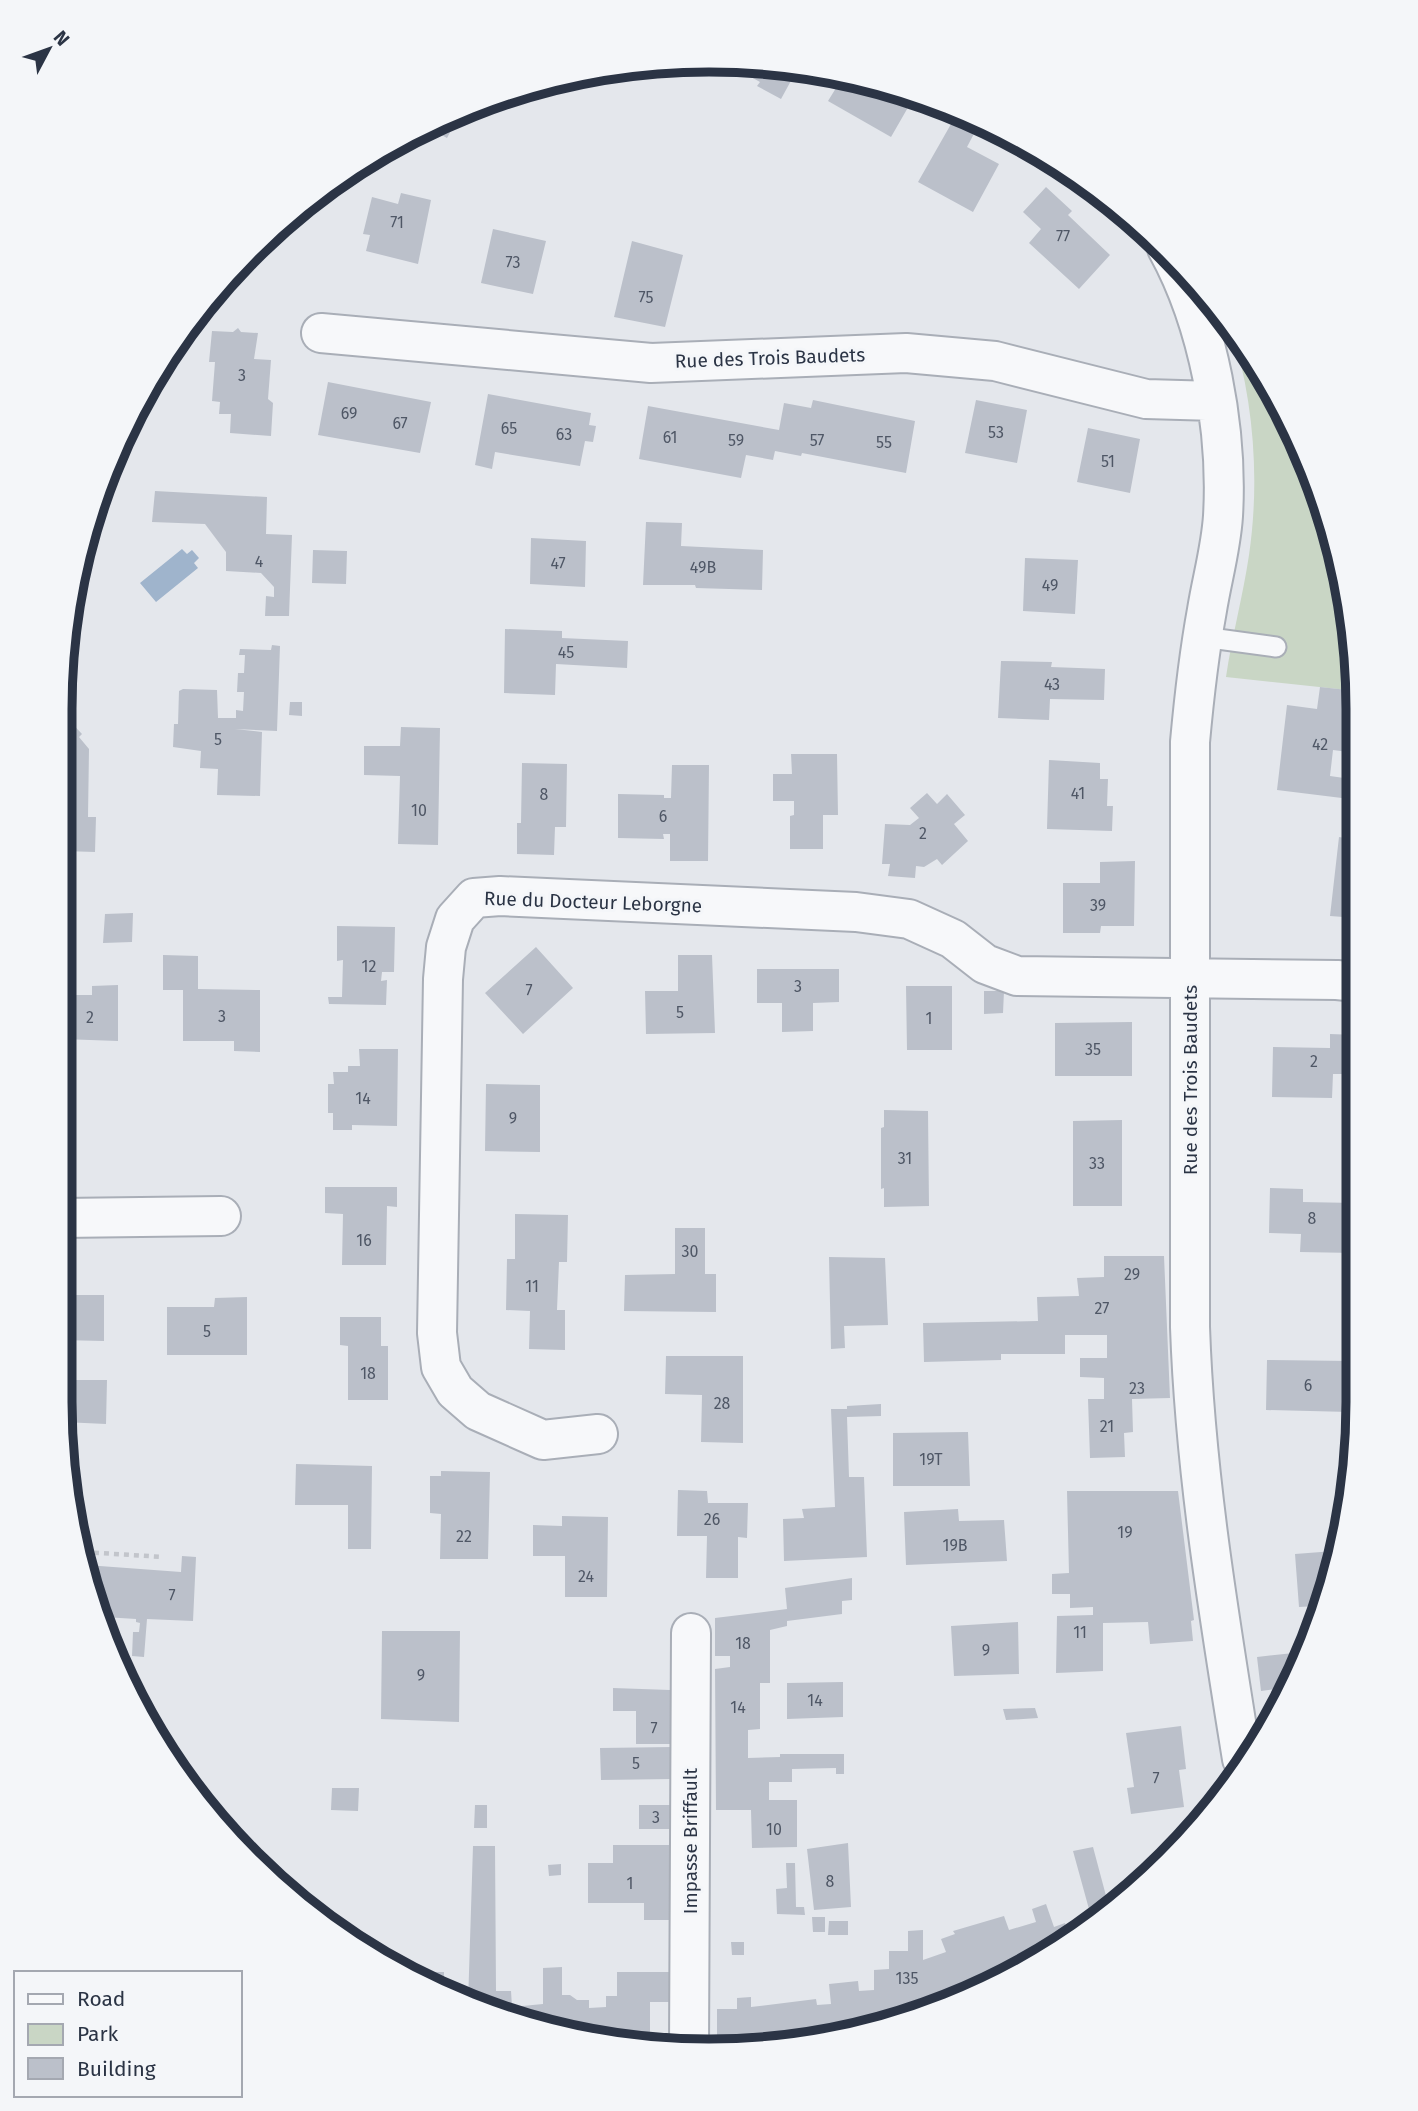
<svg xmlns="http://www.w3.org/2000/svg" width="1418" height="2111" viewBox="0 0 1418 2111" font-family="'Fira Sans',sans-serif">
<rect width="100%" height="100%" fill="#e4e7ec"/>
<path fill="#c9d6c5" d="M1230 325 1249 348 1309 460 1346 582 1357 691 1226 677C1232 636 1243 596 1249 555 1260 480 1254 398 1230 325Z"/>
<path fill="#9fb4cc" d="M182 549 187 554 192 550 199 558 194 563 198 568 156 602 140 583Z"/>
<path fill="#bbc0ca" d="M722 61 798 68 781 99 757 86 760 82Z
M844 75 914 97 891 137 828 101Z
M463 108 447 138 427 127 460 109Z
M959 110 1010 137 1006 142 978 126 967 147 999 164 973 212 918 182Z
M1046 187 1072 211 1068 215 1110 255 1079 289 1029 243 1041 229 1023 212Z
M401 193 431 200 418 264 366 251 370 235 363 234 372 197 398 204Z
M291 216 287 234 273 231Z
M493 229 546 241 533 294 481 283Z
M632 241 683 255 665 327 614 317Z
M253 247 247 276 233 273 249 250Z
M238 328 241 332 258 333 254 359 271 360 268 399 273 403 271 436 230 433 231 414H219L220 402 212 401 215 362H209L212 331 233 332Z
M328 382 431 402 420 453 318 435Z
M488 394 591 413 589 425 596 426 593 442 585 441 580 466 495 452 492 469 475 465Z
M813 400 915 421 906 473 802 453 801 456 775 451 773 460 746 455 741 478 639 459 648 406 779 430 784 403 811 408Z
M976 400 1027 410 1017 463 965 453Z
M1088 428 1140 439 1130 493 1077 482Z
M155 491 267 497 266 534 292 535 289 616H265L266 596 274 597V587L261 573 226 571V552L205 524 152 522Z
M646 522 682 523 681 546 763 550 762 590 696 588 695 585H643Z
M531 538 586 541 585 587 530 584Z
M313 550 347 551 346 584 312 583Z
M1025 558 1078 560 1075 614 1023 611Z
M505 629 562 631V638L628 641 627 668 556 664 555 695 504 693Z
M272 645 280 646 277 731 235 729 262 732 260 796 217 795 218 769 200 768 201 751 173 747 174 724H178L179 691 183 689 217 690 218 718H236V710L243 711 244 692H237L238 673H244L245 655H239L240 649 271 650Z
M1001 661 1052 662 1051 667 1105 669 1104 700 1050 699 1049 720 998 718Z
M1320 687 1357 691 1358 709 1356 753 1333 750 1330 776 1358 780V800L1277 790 1287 705 1317 709Z
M290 702H302V716L289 715Z
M64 715 82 734 79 737 89 749 88 817H96L95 852 63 851Z
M401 727 440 728 438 845 398 844 400 776 364 775V746H400Z
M791 754H837L838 815H823V849H790V816L794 815V801H773V774H792Z
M1049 760 1100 763V779H1108L1107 806H1113L1112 831 1047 829Z
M522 763 567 764 566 827H555L554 855 517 854V823H521Z
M672 765H709L708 861H670V834H663L664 839 618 838V794L664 795V798H671Z
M927 793 937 804 947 794 965 815 954 824 968 841 942 865 937 859 924 867 916 866 915 878 888 876 890 864H882L885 824 910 825 919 818 910 808Z
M1339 837 1358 840 1357 918 1330 916Z
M1135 861 1134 926H1101L1100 933H1063V883H1100V862Z
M133 913 132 942 103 943 105 914Z
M337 926 395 927 394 972H382L381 981 387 980 386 1005 329 1004 328 997H342L343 960 337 961Z
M536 947 573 988 523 1034 485 993Z
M163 955 198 956V989L260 990V1052L234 1051V1041H183V990H163Z
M678 955H712L715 1033 646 1034 645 991H678Z
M757 969H839V1002L813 1003V1031L782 1032V1003H757Z
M118 985V1041L62 1039V995H92V986Z
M906 986H952V1050H907Z
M984 991H1004L1003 1013 984 1014Z
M1132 1022V1076H1055V1023Z
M1330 1034 1356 1035V1074H1333L1332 1098 1272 1097 1273 1047 1330 1048Z
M359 1049H398L397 1126 352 1125V1130H333V1113H328V1084H334L333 1072H348V1066H360Z
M486 1084 540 1085V1152L485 1151Z
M884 1110 928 1111 929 1206 884 1207V1188L881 1189V1128L884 1127Z
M1122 1120V1206H1073V1121Z
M325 1187H397V1207L387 1206 386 1265H342L343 1214 325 1213Z
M1270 1188 1303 1189V1202L1355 1203V1253L1300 1252 1301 1234 1269 1233Z
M515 1214 568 1215 567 1262H559L557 1310H565V1350L529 1349 530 1311 506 1310 507 1259H515Z
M675 1228H705V1274H716V1312L624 1311 625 1275 675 1274Z
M1104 1256H1164L1170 1398 1132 1399 1133 1432 1124 1433 1125 1457 1090 1458 1088 1399H1104V1378L1080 1377V1358H1107V1335H1065V1354H1001V1360L924 1362 923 1323 1038 1321 1037 1297 1079 1296 1077 1278 1104 1277Z
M829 1257 885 1258 888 1325 844 1326 845 1348 831 1349Z
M60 1295H104V1341L60 1340Z
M247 1297V1355H167V1307H214L215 1298Z
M340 1317H381V1346H388V1400H348V1346L340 1345Z
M666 1356H743V1443L701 1442 702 1395 665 1394Z
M1267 1360 1351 1361 1350 1412 1266 1410Z
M76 1380H107L106 1424 63 1422 60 1381Z
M881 1404V1416L847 1417 849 1477H864L867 1557 784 1561 783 1519 804 1518 802 1509 835 1507 831 1409H847V1406Z
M968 1432 970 1486H893V1433Z
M296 1464 372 1466 371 1549H348V1505H295Z
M441 1471 490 1472 488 1559H440L441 1514 430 1513V1476H441Z
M678 1490 707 1491 708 1503H748L747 1538 738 1537V1578H706L707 1536H677Z
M1067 1491H1178L1194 1620 1191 1621 1193 1641 1150 1644 1148 1622 1103 1623V1671L1056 1673 1057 1616 1093 1615V1607L1070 1608V1594H1052V1574L1069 1573Z
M958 1509 959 1521 1004 1520 1007 1561 906 1565 904 1512Z
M562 1516 608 1517 607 1597H565V1556H533V1525L562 1526Z
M1334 1551 1317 1606 1299 1607 1295 1554Z
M182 1556 196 1557 193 1621 147 1619 144 1657 132 1656 133 1632H139L140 1623 136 1622V1619L104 1617 105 1602H103L102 1617 97 1616 86 1565 181 1572Z
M852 1578V1600L842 1601V1614L787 1621V1626L770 1630V1683H760V1729L748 1730V1758L780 1757V1754H844V1774H836V1768L792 1769V1782H769V1800H797V1847L752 1848 751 1810H716L715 1669 730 1667V1656H715V1618L787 1609 785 1588Z
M1018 1622 1019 1674 954 1676 951 1626Z
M382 1631H460L459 1722 381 1719Z
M1303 1652 1292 1687 1261 1691 1257 1657Z
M843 1682V1717L787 1719V1683Z
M613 1688 670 1690 672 1744H636V1711H613Z
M1035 1708 1038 1718 1006 1720 1003 1709Z
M1181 1726 1186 1769 1179 1770 1184 1807 1131 1814 1127 1788 1134 1787 1126 1733Z
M672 1747V1779L601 1780 600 1748Z
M332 1788H359L358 1811 331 1810Z
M475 1805H487V1828H474Z
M639 1805H672L673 1829H639Z
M848 1843 851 1907 814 1910 807 1849Z
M613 1845H672L673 1920H644V1903H588V1863H613Z
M473 1846H495L496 1991H511L512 2007 543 2004V1968L562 1967V1995H570L577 2000H589V2008L606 2007V1996H617V1972H673L672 2002H650V2046L468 2004Z
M1093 1847 1109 1907 1092 1920 1073 1851Z
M786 1863H795L796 1907H804L805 1915 777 1914 776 1889 787 1888Z
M561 1864V1875L549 1876 548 1865Z
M1046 1904 1054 1927 1065 1923 1069 1937 1033 1965 976 1986 975 1984 971 1985 972 1988 836 2039 717 2047V2009H737V1998L751 1997V2007L816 1999 817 2005 831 2004 829 1984 858 1981 859 1991 874 1990V1970L889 1969V1951H908V1931L923 1930V1960L946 1952 941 1939 955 1934 953 1931 1004 1916 1009 1930 1036 1922 1032 1909Z
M812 1917H825V1932H813Z
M829 1921H848V1935H828Z
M731 1942H744V1955H732Z
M432 1972H444V1992L432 1986Z"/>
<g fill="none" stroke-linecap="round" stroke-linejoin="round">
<g stroke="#a9aeb7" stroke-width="23">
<path id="service" d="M1203 637 1276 647"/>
</g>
<g stroke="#a9aeb7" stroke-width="42">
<path id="minor" d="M1167 248C1209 324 1228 430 1223 516 1221 548 1212 579 1207 610 1199 654 1194 698 1190 742V1327C1195 1472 1219 1616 1242 1759
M321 333 651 363 906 353 995 361 1146 399 1215 401
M61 1218 221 1216
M598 1434 543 1440 478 1411 455 1391 441 1367 437 1333 443 979 446 947 455 919 474 898 500 896 856 912 909 919 953 939 985 964 1017 976 1337 980 1357 982
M689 2049 691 1633"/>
</g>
<path stroke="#c2c5cb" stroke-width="4.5" stroke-dasharray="5 5" stroke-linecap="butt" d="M84 1552 163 1557"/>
<use href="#service" stroke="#f7f8fa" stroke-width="19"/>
<use href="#minor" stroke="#f7f8fa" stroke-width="38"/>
</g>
<g text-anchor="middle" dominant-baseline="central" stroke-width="6" stroke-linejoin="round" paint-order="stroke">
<g font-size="16" fill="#4f5766">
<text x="397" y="222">71</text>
<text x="1063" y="236">77</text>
<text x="513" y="262">73</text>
<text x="646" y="297">75</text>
<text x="242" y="375">3</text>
<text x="349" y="413">69</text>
<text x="400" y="423">67</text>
<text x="509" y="428">65</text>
<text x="996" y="432">53</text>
<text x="564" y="434">63</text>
<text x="670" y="437">61</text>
<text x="736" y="440">59</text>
<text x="817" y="440">57</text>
<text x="884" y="442">55</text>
<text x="1108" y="461">51</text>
<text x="259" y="561">4</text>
<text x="558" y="563">47</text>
<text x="703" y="567">49B</text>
<text x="1050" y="585">49</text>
<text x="566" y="652">45</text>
<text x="1052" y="684">43</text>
<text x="218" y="739">5</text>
<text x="1320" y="744">42</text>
<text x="1078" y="793">41</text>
<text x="544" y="794">8</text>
<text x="419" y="810">10</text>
<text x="663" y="816">6</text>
<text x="923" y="833">2</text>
<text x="1098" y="905">39</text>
<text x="369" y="966">12</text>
<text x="798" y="986">3</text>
<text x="529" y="990">7</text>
<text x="680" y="1012">5</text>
<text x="222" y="1016">3</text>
<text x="90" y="1017">2</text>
<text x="929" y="1018">1</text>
<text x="1093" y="1049">35</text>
<text x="1314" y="1061">2</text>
<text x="363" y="1098">14</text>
<text x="513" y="1118">9</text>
<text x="905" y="1158">31</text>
<text x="1097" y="1163">33</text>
<text x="1312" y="1218">8</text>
<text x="364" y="1240">16</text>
<text x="690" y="1251">30</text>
<text x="1132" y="1274">29</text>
<text x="532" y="1286">11</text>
<text x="1102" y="1308">27</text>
<text x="207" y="1331">5</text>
<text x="368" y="1373">18</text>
<text x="1308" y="1385">6</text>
<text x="1137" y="1388">23</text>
<text x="722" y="1403">28</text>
<text x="1107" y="1426">21</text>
<text x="931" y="1459">19T</text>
<text x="712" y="1519">26</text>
<text x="1125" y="1532">19</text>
<text x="464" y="1536">22</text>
<text x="955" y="1545">19B</text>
<text x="586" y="1576">24</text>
<text x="172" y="1595">7</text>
<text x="1080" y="1632">11</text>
<text x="743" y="1643">18</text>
<text x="986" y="1650">9</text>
<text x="421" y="1675">9</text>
<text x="815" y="1700">14</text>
<text x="738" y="1707">14</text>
<text x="654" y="1728">7</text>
<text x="636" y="1763">5</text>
<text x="1156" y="1778">7</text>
<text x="656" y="1817">3</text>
<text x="774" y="1829">10</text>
<text x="830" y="1881">8</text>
<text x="630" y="1883">1</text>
<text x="907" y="1978">135</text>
</g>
<g font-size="19" fill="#2b3445" stroke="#f4f6f9">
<text transform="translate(770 358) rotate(-2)">Rue des Trois Baudets</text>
<text transform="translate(593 902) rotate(2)">Rue du Docteur Leborgne</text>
<text transform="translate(1190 1080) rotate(-90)">Rue des Trois Baudets</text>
<text transform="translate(690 1841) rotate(-90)">Impasse Briffault</text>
</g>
</g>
<path d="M0 0H1418V2111H0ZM709 72H709A637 637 0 0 1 1346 709V1402A637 637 0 0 1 709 2039H709A637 637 0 0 1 72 1402V709A637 637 0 0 1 709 72Z" fill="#f4f6f9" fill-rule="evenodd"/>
<path fill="none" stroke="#2b3445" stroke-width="9" d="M709 72H709A637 637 0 0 1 1346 709V1402A637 637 0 0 1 709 2039H709A637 637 0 0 1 72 1402V709A637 637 0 0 1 709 72Z"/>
<rect x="14" y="1971" width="228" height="126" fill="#f4f6f9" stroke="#a4a8b1" stroke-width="2"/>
<rect x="28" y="1994" width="35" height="10" fill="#f7f8fa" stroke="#a4a8b1" stroke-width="2"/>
<text x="77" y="2006" font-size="21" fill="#2b3445">Road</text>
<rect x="28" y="2024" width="35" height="21" fill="#c9d6c5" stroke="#a4a8b1" stroke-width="2"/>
<text x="77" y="2041" font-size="21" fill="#2b3445">Park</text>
<rect x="28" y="2058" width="35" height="21" fill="#bbc0ca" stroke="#a4a8b1" stroke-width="2"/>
<text x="77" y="2076" font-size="21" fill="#2b3445">Building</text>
<g transform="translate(49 49) rotate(49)" stroke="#f4f6f9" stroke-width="5" paint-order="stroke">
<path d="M0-5L12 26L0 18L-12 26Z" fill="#2b3445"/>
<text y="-10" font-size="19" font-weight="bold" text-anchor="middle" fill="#2b3445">N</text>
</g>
</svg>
